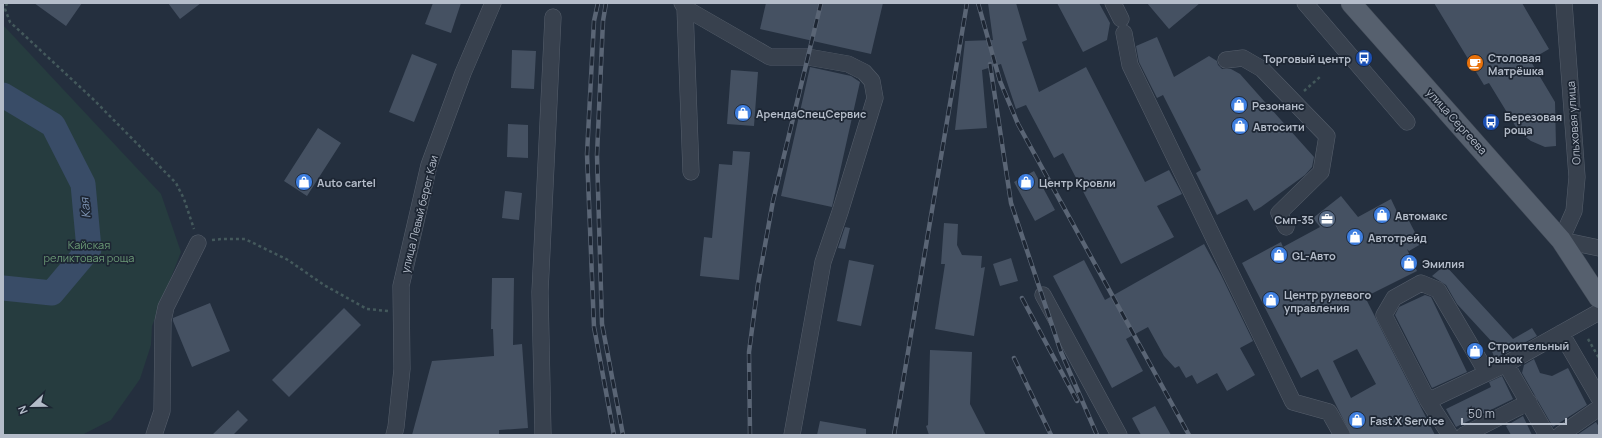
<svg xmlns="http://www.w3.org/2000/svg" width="1602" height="438" viewBox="0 0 1602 438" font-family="Manrope,sans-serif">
<rect width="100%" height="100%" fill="#242f3e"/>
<path fill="#263c3f" d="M3 25 161 194 181 252 152 326 151 345 140 379 111 420 82 435H3Z"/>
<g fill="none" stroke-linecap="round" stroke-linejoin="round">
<path stroke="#394c67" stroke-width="25" d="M3 95 53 125 83 184 89 249 52 293 3 288"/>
</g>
<path fill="#455162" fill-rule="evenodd" d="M34 3H82L66 26Z
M168 3H201L180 19Z
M433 3H461L451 33 425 24Z
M766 3H883L871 54 760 29Z
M988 3H1016L1027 40 1022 42 1039 92 1086 67 1145 182 1169 170 1182 194 1157 206 1174 237 1121 264 1063 153 1054 158 1026 105 1016 109 1001 64 982 70 987 128 955 130 965 41 993 40Z
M1057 3H1099L1110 23 1107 40 1083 52Z
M1147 3H1200L1169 29Z
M1434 3H1522L1549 49 1530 60 1555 102 1556 146 1545 147 1531 141 1519 132 1489 83 1484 85Z
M1157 37 1174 77 1209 56 1217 61 1218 65 1222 69H1231L1240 74 1314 157 1312 167 1305 175 1261 207 1254 211 1247 199 1217 215 1196 173 1201 170 1163 95 1157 98 1139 62 1136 46Z
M512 50 536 51 534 89 511 88Z
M412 54 437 64 414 122 389 112Z
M810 67 851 76 860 82 832 207 781 196Z
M731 70 758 72 754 126 727 124Z
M508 124 528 125V158L507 157Z
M318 128 341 143 307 196 284 181Z
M733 151 750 152 739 280 700 276 704 237 712 238 719 164 732 165Z
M1034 171 1055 210 1035 221 1014 182Z
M505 191 522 193 519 220 502 218Z
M1341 196 1358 217 1391 199 1400 218 1406 215 1421 244 1409 251 1407 249 1417 271 1365 297 1435 435H1351L1318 369 1301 378 1242 263 1281 242 1283 247 1320 227 1313 218ZM1357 349 1376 384 1351 398 1333 361Z
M944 223 958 224 957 245 962 255 982 256 981 268 985 267 974 336 935 329 945 264H941Z
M845 227 850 228 845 249 838 248Z
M1204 244 1221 275 1253 341 1240 348 1255 375 1227 391 1217 373 1197 384 1192 375 1186 378 1179 366 1175 368 1164 356 1148 327 1126 339 1143 371 1112 388 1053 276 1084 260 1105 300Z
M1011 258 1018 281 1000 286 993 264Z
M849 260 874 265 861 326 837 321Z
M1445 265 1513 339 1532 328 1537 336 1495 359 1489 344 1493 343 1457 304 1446 285 1432 276Z
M492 278H514L513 345 522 344 528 428 499 430V435H412L432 361 494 356 493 329H491Z
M1425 295 1431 297 1467 372 1432 388 1395 315 1399 307Z
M210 303 230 351 192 367 173 321V318Z
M344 308 361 325 289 397 272 380Z
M930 350 972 352 970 404 986 435H929L926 426 928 425Z
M1534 359 1540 373 1552 376 1568 368 1587 405 1553 427 1522 373 1524 365Z
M1502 376 1513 399 1456 427 1446 409 1491 387 1489 382Z
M1155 406 1171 435H1141L1132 418Z
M238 410 248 420 233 435H212Z
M1523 416 1532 435H1511L1506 426Z
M820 421 866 429V435H817Z
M1596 422 1599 427V435H1577Z"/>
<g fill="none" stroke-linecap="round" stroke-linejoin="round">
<g stroke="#565f6c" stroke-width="17">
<path id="minor" d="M682 3 685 8 770 57H808L848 64 864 72 872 81 875 98 840 212 823 262 792 435
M1113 3 1121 19
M1305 3 1407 122
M1564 3 1577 177 1574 211 1561 240 1599 248
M685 8 691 172
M1124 33 1130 65 1293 402 1329 412 1342 435
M1226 60 1243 58 1262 69 1327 136 1321 172 1279 213 1286 227
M1043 295 1119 435
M1561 333 1599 398
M1506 364 1547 435
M1428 401 1487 373
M154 435 162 411 163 321 166 307 198 243
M394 435 396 427 402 369 401 286 429 165 463 73 493 3
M543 435 540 292 553 17
M1450 435 1428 401 1384 315 1394 298 1421 283 1438 290 1487 373 1506 364 1599 312
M1464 435 1529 402
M1560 435 1599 408"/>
</g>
<g stroke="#414a57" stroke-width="21">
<path id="major" d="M1351 3 1561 240 1599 298"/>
</g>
<path stroke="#44595c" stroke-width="2.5" stroke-dasharray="3 3" stroke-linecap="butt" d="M7 3 5 9 10 22 93 99 176 183 184 199 194 229
M1304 91 1321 76
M212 240 222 239H245L288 260 324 285 367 309 388 311
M1588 339 1599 358"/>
<use href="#minor" stroke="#38414e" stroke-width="16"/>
<use href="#major" stroke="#56606e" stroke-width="20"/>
<g stroke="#5a6575" stroke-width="4.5">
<path id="rail" d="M598 3 594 21 587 154 594 327 614 435
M606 3 603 21 597 155 602 324 623 435
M978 3 1000 81 1018 124 1189 435
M990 64 1011 203 1061 352 1097 435
M1022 298 1077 401
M1014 358 1051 435
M750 435 749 352 758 284 773 201 821 3
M894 435 967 3"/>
</g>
<use href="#rail" stroke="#1d2633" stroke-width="3" stroke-dasharray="9" stroke-linecap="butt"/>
</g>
<defs>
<g id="bus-disc" transform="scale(0.9)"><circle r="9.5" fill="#1a4fb4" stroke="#1d2633"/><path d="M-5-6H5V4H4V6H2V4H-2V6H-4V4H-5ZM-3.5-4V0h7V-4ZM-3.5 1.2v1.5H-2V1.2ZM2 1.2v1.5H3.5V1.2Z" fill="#fff"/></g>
<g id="cafe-disc" transform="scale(0.9)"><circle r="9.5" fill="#e8710a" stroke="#1d2633"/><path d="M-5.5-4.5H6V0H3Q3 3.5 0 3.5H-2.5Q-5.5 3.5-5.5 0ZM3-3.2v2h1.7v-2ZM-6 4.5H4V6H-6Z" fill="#fff"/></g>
<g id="shop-disc" transform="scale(0.9)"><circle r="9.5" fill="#3f7fe0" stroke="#1d2633"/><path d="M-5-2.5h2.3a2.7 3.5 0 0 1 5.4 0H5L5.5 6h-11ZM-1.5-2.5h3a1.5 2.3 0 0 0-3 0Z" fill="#fff"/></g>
<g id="office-disc" transform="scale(0.9)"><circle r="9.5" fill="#5c6f8a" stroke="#1d2633"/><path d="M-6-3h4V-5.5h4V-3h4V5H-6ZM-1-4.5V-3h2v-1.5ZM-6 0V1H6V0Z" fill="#fff"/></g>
</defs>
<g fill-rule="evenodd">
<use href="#bus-disc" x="1364" y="58"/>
<use href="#cafe-disc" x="1475" y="63"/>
<use href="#shop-disc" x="1239" y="105"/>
<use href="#shop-disc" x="743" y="113"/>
<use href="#bus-disc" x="1491" y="122"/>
<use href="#shop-disc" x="1240" y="126"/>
<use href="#shop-disc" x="304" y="182"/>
<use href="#shop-disc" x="1026" y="182"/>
<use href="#shop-disc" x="1382" y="215"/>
<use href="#office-disc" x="1327" y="219"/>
<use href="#shop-disc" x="1355" y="237"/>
<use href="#shop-disc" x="1279" y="255"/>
<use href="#shop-disc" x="1409" y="263"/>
<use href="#shop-disc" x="1271" y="300"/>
<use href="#shop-disc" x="1475" y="351"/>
<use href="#shop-disc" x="1357" y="420"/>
</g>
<g text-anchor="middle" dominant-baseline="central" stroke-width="3.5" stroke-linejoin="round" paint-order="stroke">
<g font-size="11" font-weight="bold" fill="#b4bcc9" stroke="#1d2633" text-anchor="start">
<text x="1488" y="57">Столовая<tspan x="1488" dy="13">Матрёшка</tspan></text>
<text x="1351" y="58" text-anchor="end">Торговый центр</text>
<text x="1252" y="105">Резонанс</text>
<text x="756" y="113">АрендаСпецСервис</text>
<text x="1504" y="116">Березовая<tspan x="1504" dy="13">роща</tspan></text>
<text x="1253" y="126">Автосити</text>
<text x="317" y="182">Auto cartel</text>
<text x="1039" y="182">Центр Кровли</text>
<text x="1395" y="215">Автомакс</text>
<text x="1314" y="219" text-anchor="end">Смп-35</text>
<text x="1368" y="237">Автотрейд</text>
<text x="1292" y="255">GL-Авто</text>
<text x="1422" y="263">Эмилия</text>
<text x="1284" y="294">Центр рулевого<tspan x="1284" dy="13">управления</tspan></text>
<text x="1488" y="345">Строительный<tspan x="1488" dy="13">рынок</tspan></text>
<text x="1370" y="420">Fast X Service</text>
</g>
<g font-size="11" fill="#b4bcc9" stroke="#1d2633">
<text transform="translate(1457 121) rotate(48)">улица Сергеева</text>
<text transform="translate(1573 123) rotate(-94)">Ольховая улица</text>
<text transform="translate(419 214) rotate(-76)">улица Левый берег Каи</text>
</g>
<g font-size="11" fill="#6b9a76" stroke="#1d2633">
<text x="89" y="244">Кайская<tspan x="89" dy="13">реликтовая роща</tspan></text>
</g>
<g font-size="12" font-style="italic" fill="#7c92b1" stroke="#1d2633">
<text transform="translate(85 208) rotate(-96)">Кая</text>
</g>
</g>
<rect width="1602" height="438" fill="none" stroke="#b4bcc9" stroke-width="8"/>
<g transform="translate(32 406) rotate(248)" stroke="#1d2633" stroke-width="3" paint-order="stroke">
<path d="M0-3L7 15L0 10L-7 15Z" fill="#b4bcc9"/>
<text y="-6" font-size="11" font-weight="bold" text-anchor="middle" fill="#b4bcc9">N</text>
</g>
<path d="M1462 418v6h104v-6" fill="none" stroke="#b4bcc9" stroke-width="2"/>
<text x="1468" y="418" font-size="12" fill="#b4bcc9" stroke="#1d2633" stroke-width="3" paint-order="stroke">50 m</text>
</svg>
